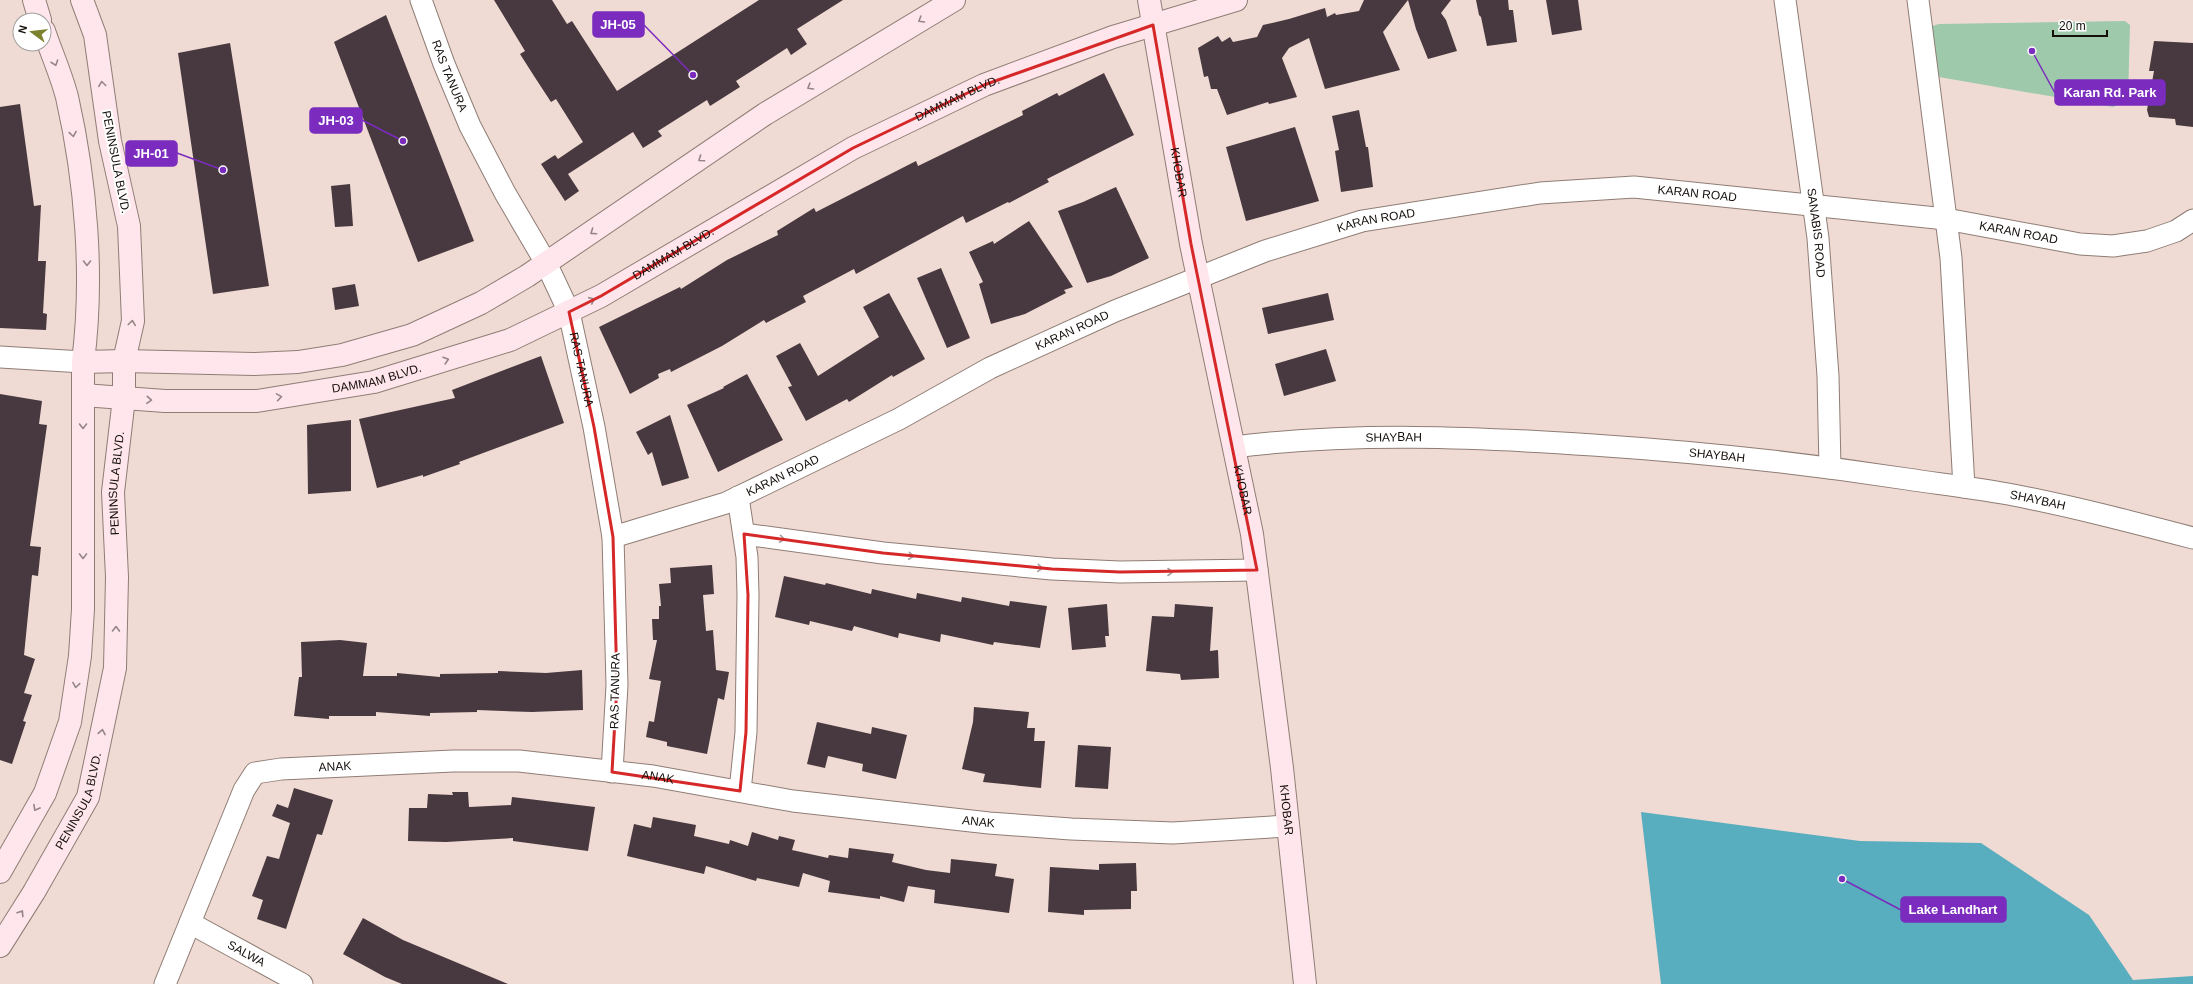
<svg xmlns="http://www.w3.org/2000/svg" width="2193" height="984" viewBox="0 0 2193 984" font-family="Helvetica,sans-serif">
<rect width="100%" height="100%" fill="#efdbd3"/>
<path fill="#9ec9ab" d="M2125 21 2130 25 2128 100 2113 107 1939 77 1932 26 1939 24Z"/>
<path fill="#58adbe" d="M1641 812 1860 841 1981 843 2089 915 2133 980 2193 976V984H1661Z"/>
<path fill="#48383f" d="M494 0H552L567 24 572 21 617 91 759 0H843L797 29 807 44 791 55 787 48 736 81 740 87 710 106 707 100 658 131 662 136 643 148 633 132 568 174 579 191 565 201 541 164 555 155 558 159 583 142 556 99 551 102 534 76 520 54 525 51Z
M1364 0H1408L1383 32 1400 70 1325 89 1309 38 1289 48 1282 58 1297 97 1269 104 1268 102 1227 115 1217 89H1211L1208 76 1204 77 1198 48 1218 36 1222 42 1230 37 1233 42 1257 37 1263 25 1289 19 1325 8 1327 17 1335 13 1336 15 1359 11Z
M1408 0H1451L1441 13 1446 20 1457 51 1428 59 1416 29Z
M1476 0H1508L1509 10H1513L1517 42 1487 46 1481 17 1479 15Z
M1546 0H1578L1582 30 1552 35Z
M386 15 474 241 418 262 334 42Z
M2154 41 2193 43V127L2176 125 2175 119 2149 117 2147 110 2154 71H2149Z
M230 43 269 286 213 294 178 53Z
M1104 73 1134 135 1047 179 1049 182 1009 203 1008 202 966 223 963 216 856 274 854 269 803 296 806 302 766 323 764 320 722 346 671 372 670 369 658 374 659 378 630 394 599 327 680 287 681 289 727 260 778 235 777 231 814 208 816 212 916 161 918 166 1023 115 1022 111 1057 93 1059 96Z
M20 104 34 206 41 205 38 261H46L43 313 47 314 46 330 0 328V107Z
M1359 110 1366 147H1368L1373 187 1341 192 1335 151 1339 150 1332 116Z
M1295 127 1319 201 1246 221 1226 147Z
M350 184 353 226 335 227 331 186Z
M1116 187 1149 258 1111 276 1087 283 1058 211 1083 202Z
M1029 221 1073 287 1064 290 1066 293 1025 314 991 324 979 284 983 282 969 252 993 241 994 244Z
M941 268 970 338 947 348 917 278Z
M355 284 359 306 335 310 332 288Z
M889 293 925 359 893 377 892 375 849 402 847 399 806 421 788 387 792 386 776 356 800 343 818 376 879 337 863 307Z
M1328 293 1334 320 1268 334 1262 308Z
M1326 349 1336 381 1284 396 1275 364Z
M541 356 564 423 459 462 460 464 423 477V475L377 488 359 419 455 398 452 390Z
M747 374 783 440 718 472 687 405 724 388 723 387Z
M0 394 42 401 39 424 47 425 30 546 41 547 38 576 32 575 24 655 35 659 24 693 32 695 23 721 26 722 12 764 0 760Z
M670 415 689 478 662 486 652 452 648 455 636 432Z
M351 420V491L308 494 307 425Z
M712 565 714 594 703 595 706 631 713 630 716 670 729 672 724 700 718 698 707 754 667 746V742L646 737 649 721 654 722 661 681 649 679 657 640H653L652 619H659V606H661L659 584 671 583 670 568Z
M784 576 825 585 826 583 871 594 872 589 916 599 917 593 961 602 962 597 1009 606 1010 601 1047 606 1040 648 994 642 993 645 941 634 940 642 899 633 898 638 854 626 852 631 810 621 809 625 775 617Z
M1107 604 1109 636H1105L1106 647 1072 650 1068 608Z
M1175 604 1213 607 1210 651 1218 650 1219 678 1181 680 1180 674 1146 671 1152 616 1174 617Z
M340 640 367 643 363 676H397V673L440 677V674L498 673V671L546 673 582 670 583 710 532 712 477 710V712L430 713V716L376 712V716H329V719L294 716 299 677H302L301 642Z
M974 707 1029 712 1027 728H1035L1034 741H1045L1041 788 983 782 985 774 962 769 973 722Z
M817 722 871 734 872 727 907 735 896 779 862 771 863 764 828 756 825 768 807 764Z
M1078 745 1111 747 1108 789 1075 787Z
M294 788 333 800 322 835 317 834 286 929 257 919 263 900 252 896 267 856 279 859 290 823 272 816 277 804 288 808Z
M452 792H468L469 807 511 805 512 797 595 807 588 851 513 841V838L446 842 408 841 409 808H427L428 794 453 795Z
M653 817 696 825 694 836 729 844 730 840 748 846 752 832 778 840 779 836 795 840 792 850 828 858 829 855 848 858 849 848 894 854 892 862 926 870 950 873 951 859 997 864 995 876 1014 879 1009 913 934 903 935 890 908 886 904 902 880 896V899L828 892 830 881 803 873 799 887 757 878 756 881 706 866 704 874 627 856 634 824 651 828Z
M1136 863 1137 891H1131V909L1084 910V915L1048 912 1050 867 1099 870V864Z
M363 918 403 940 508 984H402L385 977 343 954Z"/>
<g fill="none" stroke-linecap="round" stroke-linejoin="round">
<g stroke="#8f7d75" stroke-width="23">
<g id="street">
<path id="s1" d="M421 0 444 64 470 126 505 193 546 263 569 312 594 427 613 537 617 685 612 772"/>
<path id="s2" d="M1785 0 1818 238 1828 376 1830 468"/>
<path d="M1918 0 1951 258 1964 487"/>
<path d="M0 357 83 362"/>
<path id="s3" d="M1234 447C1353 432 1474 437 1593 445 1698 452 1803 463 1907 479 1941 484 1975 488 2008 494 2071 506 2132 522 2193 538"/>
<path d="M738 497 747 557 748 595 746 732 740 791"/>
<path d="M744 534 883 553 1052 569 1120 572 1257 570"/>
<path id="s4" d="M613 537 726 503 899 419 990 368 1115 311 1265 251 1362 221 1540 193 1634 187 1946 219 2080 244 2113 246 2147 241 2176 231 2193 220"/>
<path id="s5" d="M190 923 302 984"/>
<path id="s6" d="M165 984 244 790 255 773 281 769 453 761H519L653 776 793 801 989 823 1071 829 1173 833 1288 826"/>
</g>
</g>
<g stroke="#8f7d75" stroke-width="24">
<g id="secondary">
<path d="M34 0 40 20"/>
<path id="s7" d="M1149 0 1191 244 1252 534 1282 768 1305 984"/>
<path d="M83 362 124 361 254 364 298 362 342 355 412 335 481 303 527 276 765 114 954 0"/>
<path id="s8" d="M83 395 165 401H257L374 382 510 340 601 296 853 148 984 85 1113 37 1236 0"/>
<path d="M0 872 45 793 70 722 80 656 83 609V362C94 276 86 181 67 97 61 74 51 52 44 31"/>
<path id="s9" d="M0 946 34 892 88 797 115 668 117 577 113 492 124 398V361L133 321 129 226 110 141 95 35 82 0"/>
</g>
</g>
<use href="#street" stroke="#fff" stroke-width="21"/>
<use href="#secondary" stroke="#fee6ec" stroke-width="22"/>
</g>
<defs><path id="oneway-chevron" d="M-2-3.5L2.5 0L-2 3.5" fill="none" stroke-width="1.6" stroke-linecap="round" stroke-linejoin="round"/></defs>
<g stroke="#958587">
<use href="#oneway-chevron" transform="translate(921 20) rotate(149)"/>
<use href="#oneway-chevron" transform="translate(55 63) rotate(71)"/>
<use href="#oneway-chevron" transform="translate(102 84) rotate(-98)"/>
<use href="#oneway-chevron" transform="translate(810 87) rotate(149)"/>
<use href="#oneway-chevron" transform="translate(73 134) rotate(81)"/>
<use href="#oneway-chevron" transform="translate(701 159) rotate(145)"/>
<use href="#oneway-chevron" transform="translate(593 232) rotate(146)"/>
<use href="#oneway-chevron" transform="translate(87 263) rotate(90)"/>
<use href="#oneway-chevron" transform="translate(592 300) rotate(-25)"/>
<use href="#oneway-chevron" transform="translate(132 323) rotate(-83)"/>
<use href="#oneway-chevron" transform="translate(446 360) rotate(-17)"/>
<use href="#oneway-chevron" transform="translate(279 397) rotate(-9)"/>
<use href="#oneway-chevron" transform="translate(149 400) rotate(4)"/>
<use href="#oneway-chevron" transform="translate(83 426) rotate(90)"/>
<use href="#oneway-chevron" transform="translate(83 556) rotate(90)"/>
<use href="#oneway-chevron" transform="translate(116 629) rotate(-89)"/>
<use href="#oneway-chevron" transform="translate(76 685) rotate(99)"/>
<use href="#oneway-chevron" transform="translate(102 732) rotate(-79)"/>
<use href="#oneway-chevron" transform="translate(36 808) rotate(119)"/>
<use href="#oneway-chevron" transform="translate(21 913) rotate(-57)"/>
</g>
<g stroke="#a19f9e">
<use href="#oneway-chevron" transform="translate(782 539) rotate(8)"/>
<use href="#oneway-chevron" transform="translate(911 556) rotate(6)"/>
<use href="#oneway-chevron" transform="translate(1040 568) rotate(5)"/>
<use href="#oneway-chevron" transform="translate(1170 572)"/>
</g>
<path fill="none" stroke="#d62828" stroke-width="3" stroke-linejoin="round" d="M1153 25 1191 244 1257 570 1120 572 1052 569 883 553 744 534 748 595 746 732 740 791 612 772 617 685 613 537 594 427 569 312 601 296 853 148 984 85Z"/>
<g text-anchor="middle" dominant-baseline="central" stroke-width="4" stroke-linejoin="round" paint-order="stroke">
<g font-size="12" fill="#150f0c" stroke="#fff">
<text stroke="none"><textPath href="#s1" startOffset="81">RAS TANURA</textPath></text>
<text stroke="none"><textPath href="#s8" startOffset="944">DAMMAM BLVD.</textPath></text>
<text transform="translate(116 162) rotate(79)">PENINSULA BLVD.</text>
<text stroke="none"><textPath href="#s7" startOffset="175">KHOBAR</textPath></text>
<text stroke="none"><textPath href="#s4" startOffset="1153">KARAN ROAD</textPath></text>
<text stroke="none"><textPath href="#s4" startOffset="829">KARAN ROAD</textPath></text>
<text stroke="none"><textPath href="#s4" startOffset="1477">KARAN ROAD</textPath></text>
<text stroke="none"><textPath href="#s2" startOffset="235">SANABIS ROAD</textPath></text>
<text stroke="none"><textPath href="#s8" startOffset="620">DAMMAM BLVD.</textPath></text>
<text stroke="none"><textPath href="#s4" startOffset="505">KARAN ROAD</textPath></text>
<text stroke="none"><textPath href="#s1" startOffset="405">RAS TANURA</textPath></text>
<text stroke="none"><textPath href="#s8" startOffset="296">DAMMAM BLVD.</textPath></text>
<text stroke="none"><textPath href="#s3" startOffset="160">SHAYBAH</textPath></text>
<text stroke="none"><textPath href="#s3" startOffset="484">SHAYBAH</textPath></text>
<text stroke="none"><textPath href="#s4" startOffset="181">KARAN ROAD</textPath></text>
<text stroke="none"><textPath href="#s9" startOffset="490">PENINSULA BLVD.</textPath></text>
<text stroke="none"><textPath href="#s7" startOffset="499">KHOBAR</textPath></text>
<text stroke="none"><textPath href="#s3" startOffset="808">SHAYBAH</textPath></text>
<text transform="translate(615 691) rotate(-89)">RAS TANURA</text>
<text stroke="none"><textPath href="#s6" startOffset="310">ANAK</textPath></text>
<text stroke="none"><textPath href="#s6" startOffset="634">ANAK</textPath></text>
<text stroke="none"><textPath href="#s9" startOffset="166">PENINSULA BLVD.</textPath></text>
<text stroke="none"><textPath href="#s7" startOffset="822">KHOBAR</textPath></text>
<text stroke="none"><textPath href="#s6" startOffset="958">ANAK</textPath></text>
<text stroke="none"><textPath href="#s5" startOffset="64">SALWA</textPath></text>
</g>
</g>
<path fill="none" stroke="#7b2cbf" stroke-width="1.5" d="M693 75L644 25M2032 51L2055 93M403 141L362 120M223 170L177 153M1842 879L1901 910"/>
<g fill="#7b2cbf" stroke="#fff" stroke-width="1.5">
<circle cx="693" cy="75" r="4"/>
<circle cx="2032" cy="51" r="4"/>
<circle cx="403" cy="141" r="4"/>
<circle cx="223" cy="170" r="4"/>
<circle cx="1842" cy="879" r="4"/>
</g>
<g fill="#7b2cbf" stroke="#7b2cbf" stroke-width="1.5">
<rect x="593" y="12" width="51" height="25" rx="4"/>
<rect x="2055" y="80" width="110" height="25" rx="4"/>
<rect x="310" y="108" width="52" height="25" rx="4"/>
<rect x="126" y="141" width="51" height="25" rx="4"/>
<rect x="1901" y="897" width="105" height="25" rx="4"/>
</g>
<g font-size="13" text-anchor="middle" font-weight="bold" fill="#fff">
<text x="618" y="29">JH-05</text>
<text x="2110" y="97">Karan Rd. Park</text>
<text x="336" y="125">JH-03</text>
<text x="151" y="158">JH-01</text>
<text x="1953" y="914">Lake Landhart</text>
</g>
<g transform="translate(32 32) rotate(285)"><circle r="19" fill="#ffffff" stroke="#a19f9e"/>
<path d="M0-3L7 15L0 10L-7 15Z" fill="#7c822d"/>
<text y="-6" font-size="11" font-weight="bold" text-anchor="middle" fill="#150f0c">N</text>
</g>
<path d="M2053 30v6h54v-6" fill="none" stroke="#150f0c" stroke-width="2"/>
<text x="2059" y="30" font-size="12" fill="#150f0c" stroke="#ffffff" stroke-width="3" paint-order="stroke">20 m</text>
</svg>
